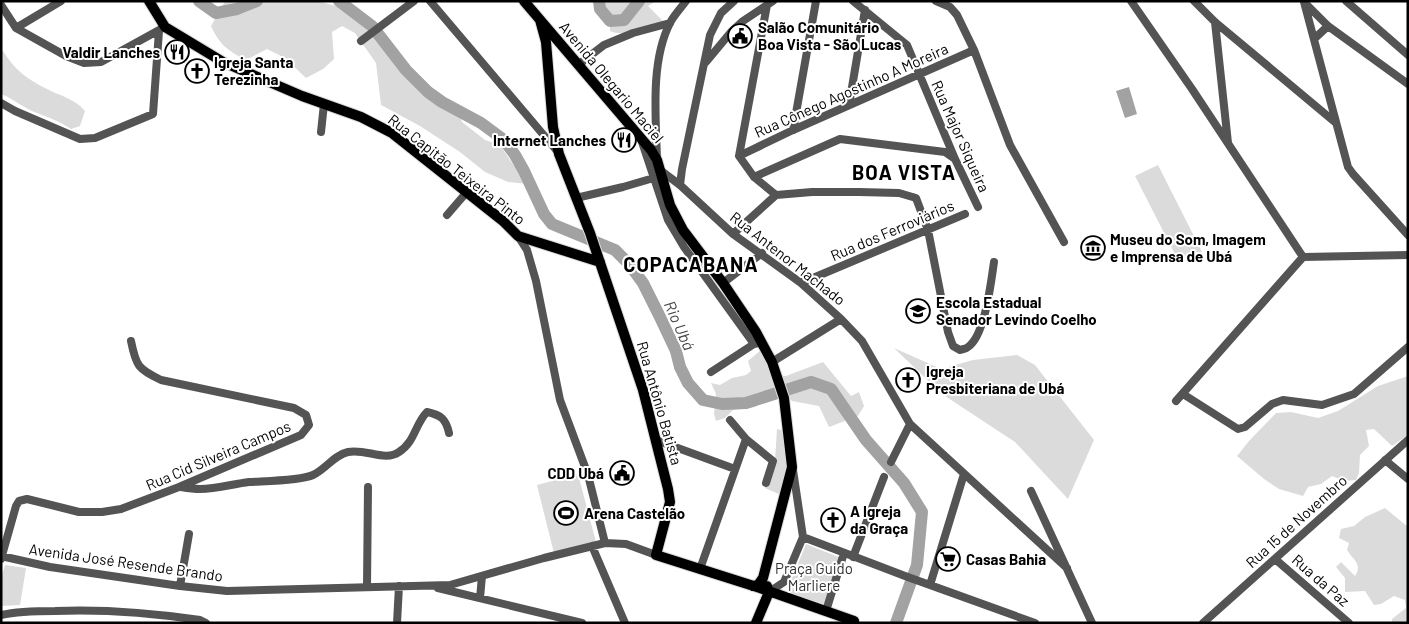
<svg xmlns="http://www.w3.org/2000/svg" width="1409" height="624" viewBox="0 0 1409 624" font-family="Barlow,sans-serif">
<rect width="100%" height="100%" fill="#fff"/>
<path fill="#dbdbdb" d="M225 1H317L340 7 366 28 425 96 459 111 462 122 485 140 500 145 512 163 529 184 508 182 485 172 460 152 420 126 381 105 376 63 355 33 342 26 332 32 334 59 323 69 306 78 285 58 267 49 246 60C228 51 219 44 211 26Z
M595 1H656L648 6 663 21C649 27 625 38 610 31V21L600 15Z
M1 48C16 72 27 79 51 91 64 97 76 100 85 111L80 126 71 129C57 120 52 119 37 113 25 109 14 99 1 94Z
M1158 165 1202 252 1179 262 1135 176Z
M894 348 941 369 973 360 1017 355 1035 365 1094 440 1068 499 1015 442 942 394Z
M761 350 772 376H786L823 362 851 396 859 392 864 406 858 416 829 427 819 406 792 401 781 391 765 397 755 407 733 410 725 418 716 421 714 414 716 394 711 383 720 385 732 378 746 375 751 371 748 361Z
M1408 376V435L1392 446 1374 429 1366 430 1369 446 1360 455 1359 473 1356 480 1344 481 1332 476 1321 484 1308 487 1303 496 1279 489 1264 479 1237 456 1249 441 1276 413 1291 412 1318 418 1338 411 1378 386Z
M777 429 784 431 788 465 781 495 765 488 775 461Z
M578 474 596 542 554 553 537 485Z
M1385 508 1408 527V623H1392V619L1406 608 1405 600 1394 596 1381 604 1374 605 1365 591 1345 592V578L1336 567 1341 562 1355 576C1363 564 1353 560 1347 550L1349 543 1339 538 1341 529 1354 526 1365 517Z
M806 544 841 558 825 608 785 596Z
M5 565 26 568 20 605 1 606V578Z"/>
<path fill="#a2a2a2" d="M1129 87 1137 114 1125 118 1116 91Z"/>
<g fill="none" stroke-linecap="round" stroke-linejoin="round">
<path stroke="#a2a2a2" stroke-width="12" d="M199 1 216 13 237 9 257 1
M339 1 372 26 406 70 428 92 442 102 481 123 504 140 515 155 524 171 544 214 552 224 615 250 629 264 643 283 659 315 676 351 680 367 688 383 703 400 722 404 746 403 811 382 831 389 866 440 904 483 922 512 917 565 896 623
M599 1 600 9 610 21 624 20 639 1"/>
<g stroke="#dbdbdb" stroke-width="12">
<path id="major" d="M149 1 165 27 223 62 302 96 361 117 392 133 503 221 518 236 600 262
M524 1 651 150 657 160 670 205 683 230 723 283 756 332 772 362 784 398 792 467 763 578 758 585 753 586
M540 20 546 42 553 127 559 154 590 233 643 390 668 489 670 502 656 555 760 588 854 621 853 623
M756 623 769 592 767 586"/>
</g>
<path stroke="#545454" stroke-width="8" d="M430 1 558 152
M853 1 907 45 955 159 978 207
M936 1 950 7 957 15 974 50 1010 145 1064 242
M1131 1 1192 89 1303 257 1176 401
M1194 1 1215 22 1336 123
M1346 1 1408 55
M1304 2 1348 167 1353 174 1408 235
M1305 3 1328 26 1408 84
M1 5 16 28 66 56 84 63 101 62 161 29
M767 5 739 156 754 177 776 195
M1215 22 1228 143
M16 28 61 1
M1314 39 1328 26
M361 41 414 1
M706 62 731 32 743 21 773 1
M578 65 604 45 633 33 670 23
M1 103 15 111 80 139 95 138 153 114 159 31
M849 105 865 10
M793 130 816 1
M321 132 324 104
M642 142 668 220 684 247 754 344
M739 156 793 130 974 50
M657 160C656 118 650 62 670 23 674 15 681 8 686 1
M660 170 680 185 733 234 801 283 841 319 862 341 910 424 1067 568
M754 177 840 139 945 152 955 159
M680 185 682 169 710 35 721 13 734 1
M576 198 623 187 657 177
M447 215 466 193
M733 234 776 195 812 192H859L899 193 916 198 928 230 948 332 953 346 960 350C963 349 966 349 968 347 985 336 991 282 994 262
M518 236 527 250 536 281 560 400 588 475 605 543
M1303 257 1408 255
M723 283 762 253
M801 283 965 214
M772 362 841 319
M711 372 754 344 759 343
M1183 394 1238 429 1245 427 1272 404 1283 400 1322 405 1354 394 1408 347
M730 420 746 439 773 461 766 483
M656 440 735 469
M1385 460 1408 479
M891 462 910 424
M793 470 803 537
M181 487C187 488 193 489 200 489 216 489 233 484 249 482 265 481 300 481 313 475 326 469 334 455 348 452 365 448 385 462 399 452 415 442 415 424 427 412 441 415 446 419 449 433
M1031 491 1092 623
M803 537 905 576 1035 623
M592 546 625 623
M1 556 50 567 180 586 227 591 450 585 544 558 605 543 626 544 656 555
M853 557 884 477
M1 559 16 506 19 501 27 499 79 512H102L121 509 179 487 301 435 309 425 306 415 294 408 161 380C138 369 136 366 131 341
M1275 559 1349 623
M700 569 746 439
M930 585 964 474
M180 586 189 534
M367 587 368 487
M438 588 582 623
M769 592 784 582 803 537
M480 598 482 576
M826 611 844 553
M1 615C19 611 37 611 55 611 103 609 152 613 200 620L206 623
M397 623 399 586
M1203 623 1408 440"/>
<use href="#major" stroke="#000" stroke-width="10"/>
</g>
<defs>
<g id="civic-ring" transform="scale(1.25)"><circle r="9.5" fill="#fff" stroke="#000" stroke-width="1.5"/><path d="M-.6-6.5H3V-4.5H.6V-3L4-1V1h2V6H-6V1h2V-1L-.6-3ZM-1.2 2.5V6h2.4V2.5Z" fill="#000"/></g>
<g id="restaurant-ring" transform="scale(1.25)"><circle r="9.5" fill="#fff" stroke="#000" stroke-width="1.5"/><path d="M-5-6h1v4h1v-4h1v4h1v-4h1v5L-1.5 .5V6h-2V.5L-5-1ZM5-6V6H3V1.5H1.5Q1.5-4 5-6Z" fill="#000"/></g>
<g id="church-ring" transform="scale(1.25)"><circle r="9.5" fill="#fff" stroke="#000" stroke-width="1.5"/><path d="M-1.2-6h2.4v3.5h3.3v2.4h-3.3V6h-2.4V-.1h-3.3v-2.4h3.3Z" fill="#000"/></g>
<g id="museum-ring" transform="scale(1.25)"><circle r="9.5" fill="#fff" stroke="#000" stroke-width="1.5"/><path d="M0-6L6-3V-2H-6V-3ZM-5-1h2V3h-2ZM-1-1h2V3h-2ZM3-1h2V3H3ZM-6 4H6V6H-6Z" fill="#000"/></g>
<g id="school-ring" transform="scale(1.25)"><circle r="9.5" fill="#fff" stroke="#000" stroke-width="1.5"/><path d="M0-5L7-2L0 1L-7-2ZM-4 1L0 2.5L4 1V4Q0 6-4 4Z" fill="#000"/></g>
<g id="stadium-ring" transform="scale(1.25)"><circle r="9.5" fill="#fff" stroke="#000" stroke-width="1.5"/><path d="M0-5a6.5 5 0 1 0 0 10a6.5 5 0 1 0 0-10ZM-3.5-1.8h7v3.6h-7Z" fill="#000"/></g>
<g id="supermarket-ring" transform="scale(1.25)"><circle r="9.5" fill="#fff" stroke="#000" stroke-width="1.5"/><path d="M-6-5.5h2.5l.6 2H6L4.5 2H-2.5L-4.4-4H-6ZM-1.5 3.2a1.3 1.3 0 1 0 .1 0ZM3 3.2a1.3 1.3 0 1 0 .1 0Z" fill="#000"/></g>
</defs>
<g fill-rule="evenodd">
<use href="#civic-ring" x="740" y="36"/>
<use href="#restaurant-ring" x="177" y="52"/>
<use href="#church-ring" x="197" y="71"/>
<use href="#restaurant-ring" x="624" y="140"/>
<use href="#museum-ring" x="1093" y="248"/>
<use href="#school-ring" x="918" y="311"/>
<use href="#church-ring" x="908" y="380"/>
<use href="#civic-ring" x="622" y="473"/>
<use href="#stadium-ring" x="566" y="513"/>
<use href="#church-ring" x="833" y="520"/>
<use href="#supermarket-ring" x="948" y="559"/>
</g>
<g text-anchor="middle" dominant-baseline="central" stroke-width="4" stroke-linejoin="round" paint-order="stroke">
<g font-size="15" font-weight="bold" fill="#000" stroke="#fff" text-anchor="start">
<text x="758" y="27">Salão Comunitário<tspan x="758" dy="17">Boa Vista - São Lucas</tspan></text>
<text x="160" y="52" text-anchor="end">Valdir Lanches</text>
<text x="214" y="62">Igreja Santa<tspan x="214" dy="17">Terezinha</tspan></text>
<text x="606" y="140" text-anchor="end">Internet Lanches</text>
<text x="1110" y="239">Museu do Som, Imagem<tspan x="1110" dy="17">e Imprensa de Ubá</tspan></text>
<text x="936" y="302">Escola Estadual<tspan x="936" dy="17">Senador Levindo Coelho</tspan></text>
<text x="926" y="371">Igreja<tspan x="926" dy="17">Presbiteriana de Ubá</tspan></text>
<text x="604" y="473" text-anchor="end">CDD Ubá</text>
<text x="850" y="511">A Igreja<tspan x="850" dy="17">da Graça</tspan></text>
<text x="584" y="513">Arena Castelão</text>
<text x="966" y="559">Casas Bahia</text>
</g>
<g font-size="15" fill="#000" stroke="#fff">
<text transform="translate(612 82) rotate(50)">Avenida Olegario Maciel</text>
<text transform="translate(851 90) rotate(-24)">Rua Cônego Agostinho A Moreira</text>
<text transform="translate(961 136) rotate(66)">Rua Major Siqueira</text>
<text transform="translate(457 169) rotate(38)">Rua Capitão Teixeira Pinto</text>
<text transform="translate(892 230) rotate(-23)">Rua dos Ferroviários</text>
<text transform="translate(788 258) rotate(38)">Rua Antenor Machado</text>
<text transform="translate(660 403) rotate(74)">Rua Antônio Batista</text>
<text transform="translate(218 455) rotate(-23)">Rua Cid Silveira Campos</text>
<text transform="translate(1296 521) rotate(-42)">Rua 15 de Novembro</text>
<text transform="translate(126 562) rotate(8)">Avenida José Resende Brando</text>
<text transform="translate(1321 580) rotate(41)">Rua da Paz</text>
</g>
<g font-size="15" fill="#323232" stroke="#fff">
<text x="814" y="568">Praça Guido<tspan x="814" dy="17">Marliere</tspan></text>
</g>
<g font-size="16" font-style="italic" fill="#434343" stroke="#fff">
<text transform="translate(680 325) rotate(66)">Rio Ubá</text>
</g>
<g font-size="20" font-weight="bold" letter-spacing="1" fill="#000" stroke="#fff">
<text x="904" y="172">BOA VISTA</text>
<text x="691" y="264">COPACABANA</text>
</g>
</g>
<rect width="1409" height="624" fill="none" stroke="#000000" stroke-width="5"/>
</svg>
